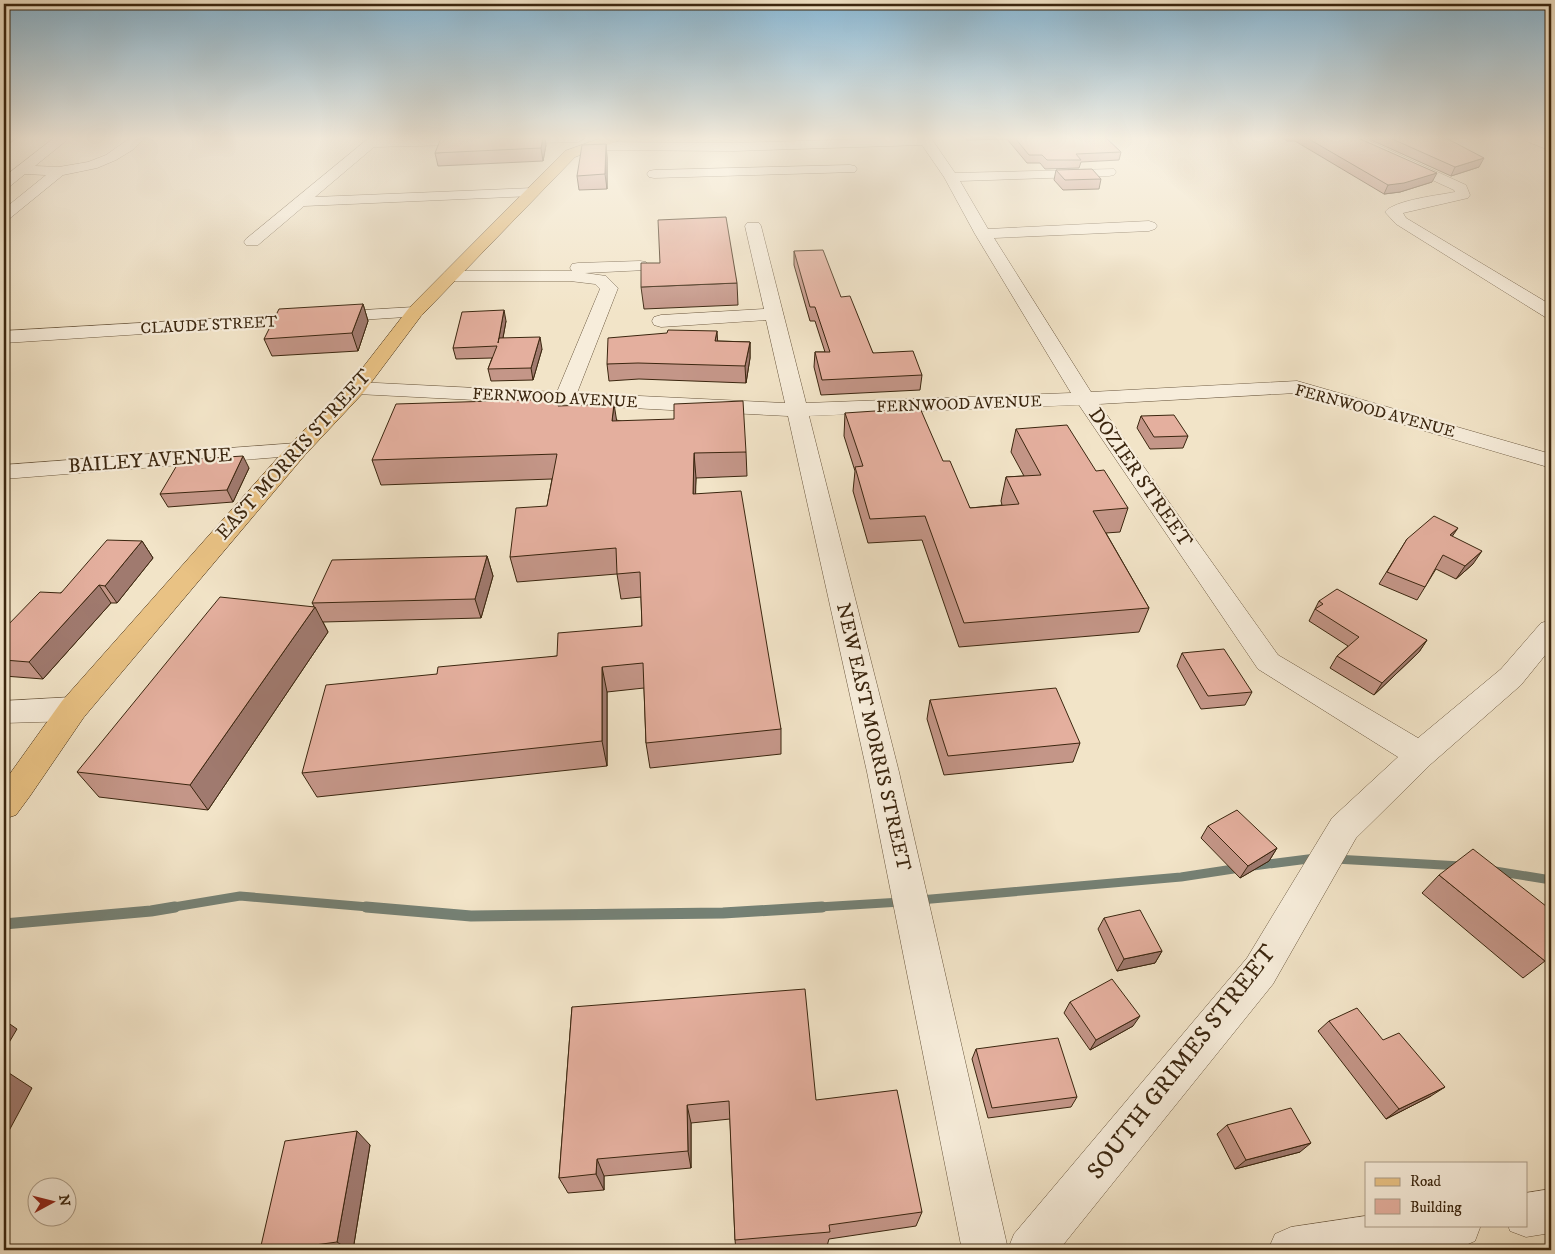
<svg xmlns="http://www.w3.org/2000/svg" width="1555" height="1254" viewBox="0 0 1555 1254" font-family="'IM FELL DW Pica',serif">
<rect width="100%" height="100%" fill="#f2e4c8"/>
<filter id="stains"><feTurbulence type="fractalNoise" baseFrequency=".004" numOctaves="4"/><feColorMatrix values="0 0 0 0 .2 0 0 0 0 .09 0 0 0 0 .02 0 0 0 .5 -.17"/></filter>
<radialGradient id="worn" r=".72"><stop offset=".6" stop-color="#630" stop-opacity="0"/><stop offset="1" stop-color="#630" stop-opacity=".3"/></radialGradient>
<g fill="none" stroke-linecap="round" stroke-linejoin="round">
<path stroke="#758175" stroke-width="9" d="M1335 859 1461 866
M1253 866 1316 858
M1495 871 1551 880
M920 900 1181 877 1240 868
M168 908 240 896 380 908
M802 908 901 902"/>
<path stroke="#758175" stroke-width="11" d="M366 907 471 916 723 913 822 907
M4 924 151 911 175 907"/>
<g stroke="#69563d" stroke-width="1">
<path id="minor" d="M54 138H65L67 140 35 166 59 167 88 162 106 155 130 138H145L134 149 116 160 97 168 63 175 9 219 4 221V209L46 175 25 174 9 187 4 188V177Z
M369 138 383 139 585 138 578 142 374 147 315 197 533 188 538 189 540 192 538 195 533 196 304 206 258 245H246L244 242 246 239Z
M897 138H931L955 173 1114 169 1116 172 1114 175 1109 176 960 181 988 229 1149 221 1155 223 1157 226 1155 229 1149 231 994 238 1091 392 1297 381 1551 454V468L1296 393 1099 404 1278 655 1418 738 1501 669 1541 623 1551 620V648L1521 685 1431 764 1356 838 1273 984 1059 1250H962L867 772 788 416 357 394 350 392 347 388 350 384 357 382 557 392 600 289 595 284 570 281H451L445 280 442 276 445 272 451 271H572L570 268 572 264 578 263 640 261 646 262 648 266 646 270 585 273 606 276 618 288 577 393 785 403 766 320 661 327 654 325 652 321 654 317 661 315 764 309 745 226 747 223H759L761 226 806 403 1071 393 975 234 944 177 922 145 734 151 593 150 586 146 593 142 734 143ZM1079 405 1258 669 1398 757 1332 818 1247 958 1014 1234 1008 1249 899 772 809 416Z
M1345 138H1363L1466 185 1470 195 1468 198 1403 213 1406 218 1551 305V318L1545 317 1396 224 1385 212C1394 200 1440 195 1455 192L1454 190 1347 141Z
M1524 138H1542L1551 142V151L1526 141Z
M850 165 855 166 857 169 855 172 654 178 649 177 647 174 649 171 654 170Z
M415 307 421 308 424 312 421 316 4 343V331Z
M297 443 305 445 308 450 305 455 4 479V465Z
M73 697 84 701 88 709 84 717 73 721 4 723V701Z
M1551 1189V1233L1526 1237 1510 1231 1508 1225H1526V1193Z
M1366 1216V1225H1481L1475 1241 1459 1248 1441 1250H1268L1275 1234 1291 1227Z"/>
</g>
<g stroke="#3b260f" stroke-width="1">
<path id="major" d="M601 138H620L618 141 575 157 421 316 364 392 305 455 84 717 30 796 16 815 4 819V782L62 701 289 445 350 384 409 308 565 151Z"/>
</g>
<use href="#minor" fill="#f7eddb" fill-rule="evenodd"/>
<use href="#major" fill="#e9c284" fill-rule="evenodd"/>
</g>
<path fill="#c49688" stroke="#3b260f" d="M965 138H1106L1121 152 1119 160 1081 162 1079 168 1045 169 1040 163H1027L1007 139 967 140Z
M1282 138H1358L1432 182 1400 192 1384 194 1295 141H1287Z
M1367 138H1466L1447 139 1479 167 1451 176Z
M606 144 607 158V189L579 190 577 176Z
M546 145 543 161 438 166 435 153Z
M1056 170 1101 179 1099 189 1063 190 1054 180Z
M794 251 841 297 873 353 922 375 920 390 821 395 814 367 815 352H825L815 321H810L794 265Z
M737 283 738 305 644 309 641 287Z
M363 304 368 321 358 351 272 356 264 339Z
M506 321 503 338 542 349 533 380 491 381 488 369 492 358 456 359 453 348Z
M718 341 750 342V358L746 383 639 379 609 381 607 364Z
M559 399 560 406 746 452 747 476 696 478 695 494 781 729V754L650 768 646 743 644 688 607 692V766L317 797 302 773 437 674 557 656 642 626 641 597 621 599 617 574 517 582 510 557 547 506 552 479 381 485 372 460Z
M845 413 943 461 970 508 1002 505 1001 501 1006 477 1024 476 1011 452 1016 429 1096 471 1128 508 1120 532 1106 533 1149 608 1139 632 959 647 922 540 868 543 853 491 855 471 844 436Z
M1141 416 1188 436 1183 448 1150 449 1137 428Z
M249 468 233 502 168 507 160 494Z
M1452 536 1473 564 1456 579 1436 569 1425 587 1417 600 1379 584 1407 539Z
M142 541 153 558 117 603H111L43 679 4 676V629Z
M487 556 493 576 481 618 323 622 328 632 208 810 99 797 77 772 314 606 312 603Z
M1319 601 1427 640 1419 652 1374 695 1330 668 1337 656 1348 646 1309 621Z
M1182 653 1252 692 1245 705 1201 709 1177 666Z
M930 700 1080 743 1073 762 944 775 927 719Z
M1208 826 1277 848 1269 861 1240 878 1201 838Z
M1439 875 1545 961 1523 978 1422 893Z
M1104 918 1162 951 1155 963 1117 971 1098 929Z
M1070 1002 1133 1026 1090 1050 1064 1013Z
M572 1007 816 1100 922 1212 916 1226 829 1239 827 1246 778 1250H736L735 1240 730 1119 691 1123V1168L604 1176V1190L568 1193 559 1178Z
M1329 1021 1383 1040 1431 1096 1386 1119 1318 1031Z
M976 1049 1077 1097 1071 1107 988 1118 972 1059Z
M1227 1125 1300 1152 1235 1169 1217 1134Z
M370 1145 353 1250H260Z"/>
<path fill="#a07a6f" stroke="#3b260f" d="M4 138H17L4 147Z
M543 138H545L546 145 543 161 541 148Z
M606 144 607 158V189L605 174Z
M1484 158 1479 167 1451 176 1455 167Z
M1437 173 1432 182 1400 192 1384 194 1388 185Z
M363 304 368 321 358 351 352 333Z
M504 310 506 321 500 354 498 343Z
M717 331 718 347 715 341Z
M540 337 542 349 533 380 531 368Z
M750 342V358L746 383 745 366Z
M614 404 618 429 612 421Z
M694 453 696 478 695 519 693 494Z
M243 456 249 468 233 502 227 490Z
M1458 528 1449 541 1450 535Z
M142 541 153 558 117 603 105 586Z
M1482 551 1473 564 1456 579 1465 566Z
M487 556 493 576 481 618 475 599Z
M99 585 111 603 43 679 29 662Z
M315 607 328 632 208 810 190 785Z
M1427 640 1419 652 1374 695 1382 683Z
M602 667 607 692V766L602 741Z
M1277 848 1269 861 1240 878 1248 866Z
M1162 951 1155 963 1117 971 1124 959Z
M1140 1016 1133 1026 1090 1050 1096 1040Z
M4 1020 17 1029 4 1051Z
M9 1073 32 1088 4 1140V1083Z
M1445 1087 1431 1096 1386 1119 1399 1109Z
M687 1105 691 1123V1168L688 1151Z
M357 1131 370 1145 353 1250H349L337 1242Z
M1311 1143 1300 1152 1235 1169 1246 1160Z
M597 1159 604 1176V1190L596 1174Z"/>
<path fill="#e4af9e" stroke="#3b260f" d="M441 138H543L541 148 435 153Z
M1015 138H1106L1121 152 1076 154 1081 160H1047L1042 155H1029Z
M1307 138H1358L1437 173 1404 183 1388 185Z
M1390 138H1446L1484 158 1455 167Z
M606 144 605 174 577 176 582 145Z
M1092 169 1101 179 1065 180 1056 170Z
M726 217 737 283 641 287V263H660L658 220Z
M823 250 841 297 850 296 873 353 913 351 922 375 822 380 815 352H830L815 307H810L794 251Z
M363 304 352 333 264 339 279 309Z
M504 310 498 343 499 338 540 337 531 368 488 369 497 346 453 348 462 312Z
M668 330 717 331 715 341 750 342 745 366 638 363 607 364 608 338 667 333Z
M559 399 558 406 614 404 612 421 674 419V404L743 401 746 452 694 453 693 494 741 491 781 729 646 743 643 663 602 667V741L302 773 326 685 437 674 438 667 557 656 558 633 642 626 640 572 617 574 616 548 510 557 516 508 547 506 557 454 372 460 396 404Z
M920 408 943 461H950L970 508 1019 504 1006 477 1041 475 1016 429 1067 425 1096 471 1104 470 1128 508 1093 511 1149 608 964 623 925 516 870 519 855 467 863 466 845 413Z
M1174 415 1188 436 1154 437 1141 416Z
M243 456 227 490 160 494 180 460Z
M1434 516 1458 528 1450 535 1482 551 1465 566 1443 555 1425 587 1387 572 1407 539Z
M107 540 142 541 105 586 99 585 29 662 4 660V629L40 592 61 593Z
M487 556 475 599 312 603 332 560Z
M1337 589 1427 640 1382 683 1337 656 1359 637 1315 609 1323 604 1319 601Z
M220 597 315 607 190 785 77 772Z
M1224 649 1252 692 1208 696 1182 653Z
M1056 688 1080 743 948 756 930 700Z
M1237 810 1277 848 1248 866 1208 826Z
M1473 849 1551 910V955L1545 961 1439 875Z
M1140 910 1162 951 1124 959 1104 918Z
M1112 979 1140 1016 1096 1040 1070 1002Z
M805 989 816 1100 897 1090 922 1212 829 1225 830 1232 735 1240 729 1101 687 1105 688 1151 597 1159 596 1174 559 1178 572 1007Z
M1357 1008 1383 1040 1399 1033 1445 1087 1399 1109 1329 1021Z
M1058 1038 1077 1097 992 1108 976 1049Z
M4 1073H9L4 1083Z
M1291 1108 1311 1143 1246 1160 1227 1125Z
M357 1131 337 1242 278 1250H260L285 1141Z"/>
<linearGradient id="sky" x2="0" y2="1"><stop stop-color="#89b8d5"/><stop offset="0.44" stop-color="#f9f3e6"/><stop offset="1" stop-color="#f9f3e6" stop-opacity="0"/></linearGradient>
<rect width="1555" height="314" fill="url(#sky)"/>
<g text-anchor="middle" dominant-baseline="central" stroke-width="4.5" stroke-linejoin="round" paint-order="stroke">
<g font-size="16" fill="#3b260f" stroke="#f7eddb">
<text transform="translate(209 325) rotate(-3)">CLAUDE STREET</text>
<text transform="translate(555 398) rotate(3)">FERNWOOD AVENUE</text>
<text transform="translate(959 404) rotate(-2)">FERNWOOD AVENUE</text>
<text transform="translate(1375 411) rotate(15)">FERNWOOD AVENUE</text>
</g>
<g font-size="20" fill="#3b260f" stroke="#f7eddb">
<text transform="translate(294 455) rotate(-48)">EAST MORRIS STREET</text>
<text transform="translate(150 461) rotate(-4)">BAILEY AVENUE</text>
<text transform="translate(1140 478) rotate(55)">DOZIER STREET</text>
<text transform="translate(873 737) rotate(77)">NEW EAST MORRIS STREET</text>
</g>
<g font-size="24" fill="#3b260f" stroke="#f7eddb">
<text transform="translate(1182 1062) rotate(-52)">SOUTH GRIMES STREET</text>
</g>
</g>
<rect width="1555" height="1254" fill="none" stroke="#f2e4c8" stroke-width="20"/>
<rect x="5" y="5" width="1545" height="1244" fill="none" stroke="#3b260f" stroke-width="2.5"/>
<rect x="10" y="10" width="1535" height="1234" fill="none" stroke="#3b260f"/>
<rect x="1365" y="1162" width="162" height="65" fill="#f7eddb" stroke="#ac9d89"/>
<rect x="1375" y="1178" width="25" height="8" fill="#e9c284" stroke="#ac9d89"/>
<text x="1410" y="1186" font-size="15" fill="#3b260f">Road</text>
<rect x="1375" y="1199" width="25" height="15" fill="#e4af9e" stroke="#ac9d89"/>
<text x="1410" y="1212" font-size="15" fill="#3b260f">Building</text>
<g transform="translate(52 1202) rotate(83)"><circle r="24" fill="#f7eddb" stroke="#ac9d89"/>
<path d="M0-4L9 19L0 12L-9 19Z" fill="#8f2418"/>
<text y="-8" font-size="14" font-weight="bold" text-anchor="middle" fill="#3b260f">N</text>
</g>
<rect width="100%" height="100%" filter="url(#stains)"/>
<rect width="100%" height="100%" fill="url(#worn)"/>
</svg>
